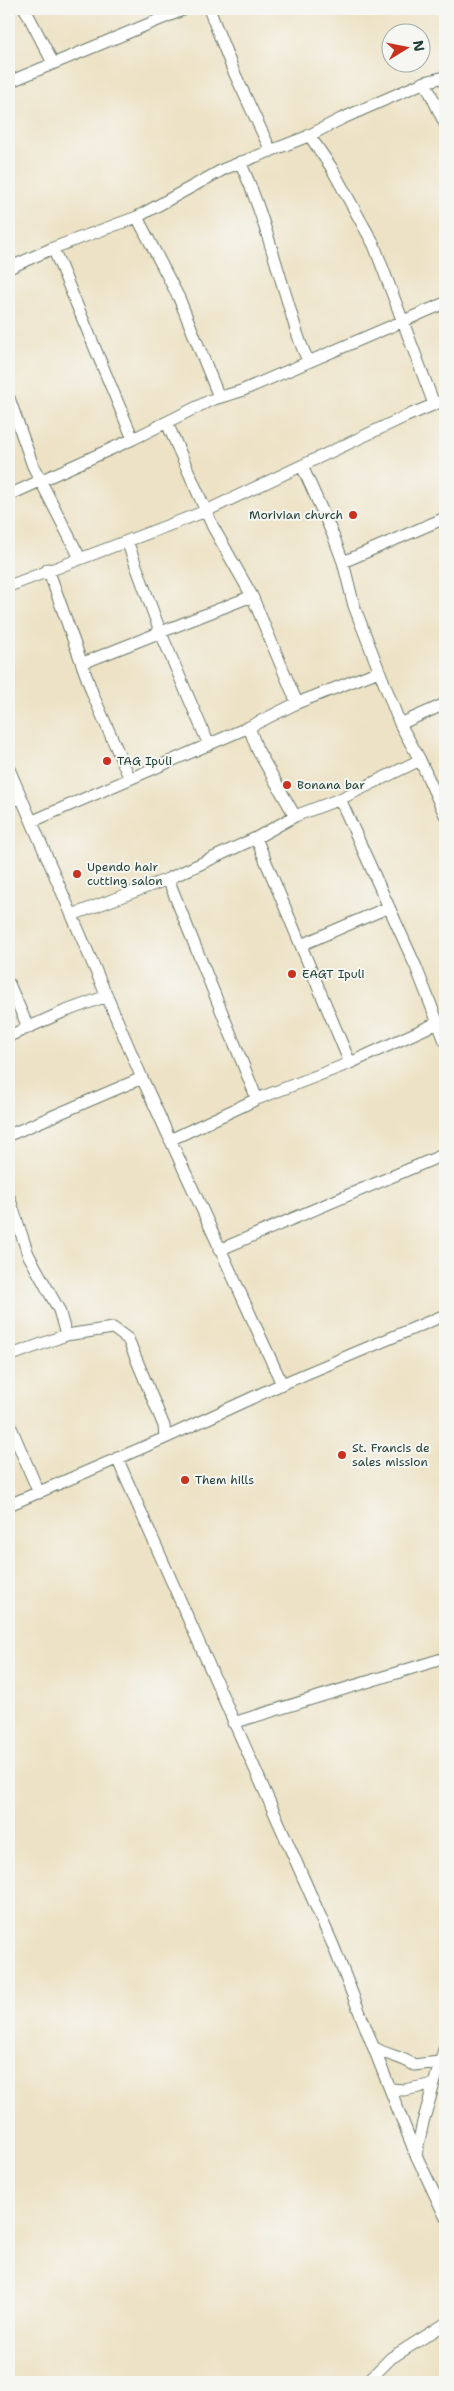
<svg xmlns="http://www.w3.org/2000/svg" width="454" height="2391" viewBox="0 0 454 2391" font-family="'Shantell Sans',sans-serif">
<rect width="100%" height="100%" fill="#f6f6f2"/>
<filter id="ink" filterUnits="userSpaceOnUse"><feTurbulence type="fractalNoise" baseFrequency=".02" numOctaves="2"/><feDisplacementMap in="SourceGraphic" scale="10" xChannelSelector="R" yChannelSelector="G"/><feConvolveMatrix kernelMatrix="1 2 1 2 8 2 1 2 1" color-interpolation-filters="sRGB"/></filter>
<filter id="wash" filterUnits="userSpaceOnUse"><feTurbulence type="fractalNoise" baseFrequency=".0096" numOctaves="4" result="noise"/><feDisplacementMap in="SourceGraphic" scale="20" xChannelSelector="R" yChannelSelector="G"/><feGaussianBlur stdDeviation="1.12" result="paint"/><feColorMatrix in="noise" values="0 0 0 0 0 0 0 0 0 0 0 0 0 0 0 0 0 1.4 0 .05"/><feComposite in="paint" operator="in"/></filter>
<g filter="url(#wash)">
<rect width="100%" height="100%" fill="#ede2c5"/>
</g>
<g filter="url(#ink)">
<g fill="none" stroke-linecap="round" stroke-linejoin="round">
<g stroke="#677767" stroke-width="13">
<path id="minor" d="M25 9 53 63
M209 9 233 70 271 151
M9 82 185 9
M425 82 445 124
M309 135 331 167 374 245 434 404
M240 162C260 205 272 251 286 296 293 318 297 339 308 360
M137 217 179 298 219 397
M53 248 133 439
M9 268 53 248 137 217 224 169 306 137 341 119 425 82 445 77
M9 398 33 466 80 558
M167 423 213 527 252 596 297 703
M9 495 133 439 211 400 241 391 445 303
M127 541 160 631 209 745
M343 562 445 518
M48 569 93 695 130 779
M9 586 206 511 402 418 445 400
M83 663 252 596
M400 724 445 704
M249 727 257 749 295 816
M420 760 445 815
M9 769 142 1078 282 1384
M340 799 416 967 445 1041
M9 802 21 797
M33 821 249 727 297 703 379 671
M256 838 350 1063
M168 879 257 1099
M72 915 168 879 256 838 295 816 340 799 420 760 400 724 354 606 343 562 333 535 302 466
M301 945 389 907
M9 984 28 1027
M9 1036 63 1012 107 996
M9 1135 142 1078
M170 1140 257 1099 350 1063 437 1023
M9 1197 28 1254 59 1310 66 1335
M219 1250 445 1154
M9 1356 66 1335 113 1328 128 1339 164 1426 165 1438
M9 1423 39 1493
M117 1458 333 1945 416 2155 445 2216
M9 1505 165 1438 282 1384 445 1315
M233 1723 445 1658
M375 2048C388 2056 401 2056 414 2065L439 2062
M391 2089 404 2090 434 2084
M416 2155 423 2122 445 2046
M367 2382 391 2358 445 2324"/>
</g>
<use href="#minor" stroke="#fff" stroke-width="11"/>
</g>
</g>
<g fill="#c8321e" stroke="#f6f6f2" stroke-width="2">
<circle cx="353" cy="515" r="5"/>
<circle cx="107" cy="761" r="5"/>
<circle cx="287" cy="785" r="5"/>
<circle cx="77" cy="874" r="5"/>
<circle cx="292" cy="974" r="5"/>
<circle cx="342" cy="1455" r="5"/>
<circle cx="185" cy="1480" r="5"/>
</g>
<g text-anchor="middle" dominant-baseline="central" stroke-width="4" stroke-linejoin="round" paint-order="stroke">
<g font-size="12" fill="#1f3d34" stroke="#f6f6f2" text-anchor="start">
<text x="343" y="515" text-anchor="end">Morivian church</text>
<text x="117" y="761">TAG Ipuli</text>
<text x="297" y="785">Bonana bar</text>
<text x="87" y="867">Upendo hair<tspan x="87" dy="14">cutting salon</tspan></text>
<text x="302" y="974">EAGT Ipuli</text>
<text x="352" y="1448">St. Francis de<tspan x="352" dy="14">sales mission</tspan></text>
<text x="195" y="1480">Them hills</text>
</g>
</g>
<rect width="454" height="2391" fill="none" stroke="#f6f6f2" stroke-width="30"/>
<g transform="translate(406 48) rotate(80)"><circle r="24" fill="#f6f6f2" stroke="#a0aca6"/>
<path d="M0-4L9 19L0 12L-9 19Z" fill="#c8321e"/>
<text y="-8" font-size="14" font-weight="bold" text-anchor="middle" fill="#1f3d34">N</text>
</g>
</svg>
